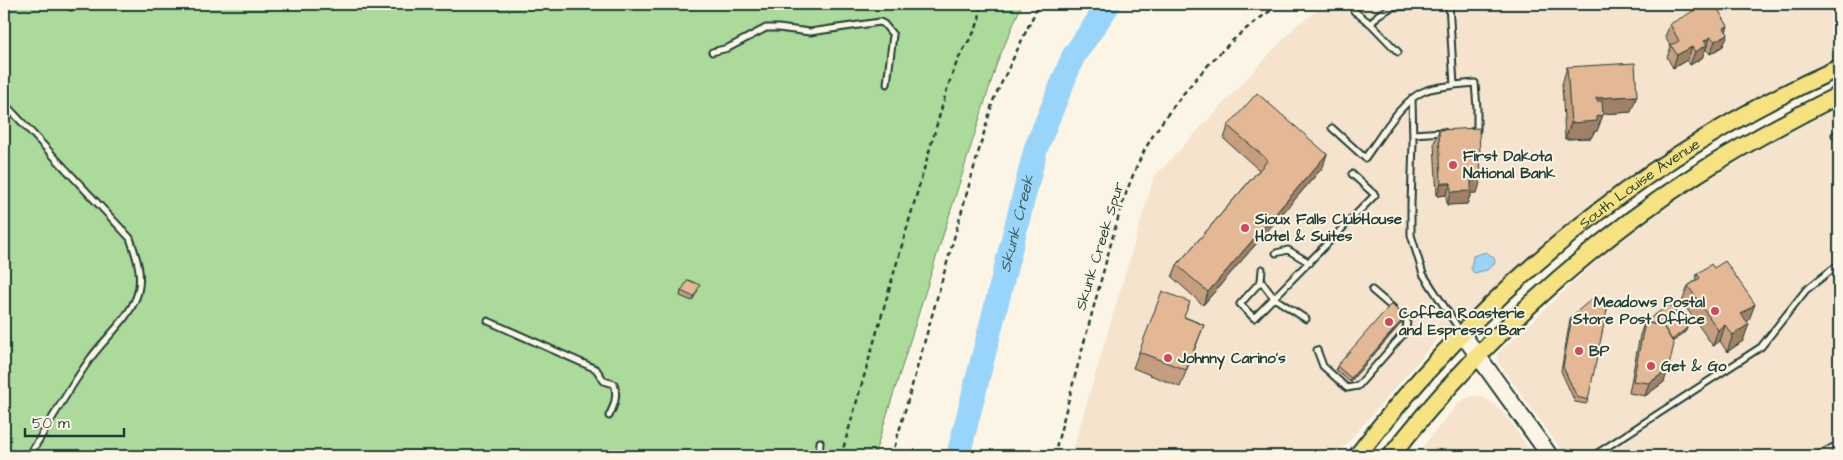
<svg xmlns="http://www.w3.org/2000/svg" width="1843" height="460" viewBox="0 0 1843 460" font-family="'Architects Daughter',sans-serif">
<rect width="100%" height="100%" fill="#fcf5e5"/>
<filter id="ink" filterUnits="userSpaceOnUse"><feTurbulence type="fractalNoise" baseFrequency=".02" numOctaves="2"/><feDisplacementMap in="SourceGraphic" scale="10" xChannelSelector="R" yChannelSelector="G"/><feConvolveMatrix kernelMatrix="1 2 1 2 8 2 1 2 1" color-interpolation-filters="sRGB"/></filter>
<g filter="url(#ink)">
<path fill="#f5e3cd" d="M1327 4H1839V56L1793 78 1743 106 1657 157 1589 207 1435 342 1336 456H1071L1154 177 1298 24Z
M1839 107V456H1566L1498 362 1497 357 1499 352 1606 252 1702 182 1781 137Z
M1471 396 1483 397 1494 404 1508 418 1534 456H1415L1459 402Z"/>
<path fill="#abda9a" stroke="#658c67" d="M4 4H1022L997 63 874 456H4Z"/>
<path fill="#99d5fa" stroke="#6898ab" d="M1486 252 1494 258 1495 263 1487 270 1474 273 1471 269 1473 256Z"/>
<g fill="none" stroke-linecap="round" stroke-linejoin="round">
<path stroke="#99d5fa" stroke-width="24" id="s1" d="M958 456 1036 148 1073 57 1109 4"/>
<g stroke="#1f3d34" stroke-width="9">
<path id="lane" d="M67 4 71 7
M1354 11 1371 24
M712 52 728 48 766 28H778L810 32 880 22 884 24 893 35 887 84
M1454 85 1475 83 1477 108V130H1474
M1412 98 1413 142 1411 204V235L1423 274 1461 332
M4 103 130 238C137 258 144 278 136 298 126 322 105 338 90 359 68 390 49 424 29 456
M1332 128 1365 158C1380 138 1402 98 1427 90 1435 87 1445 87 1454 85L1449 4 1392 7 1378 15 1371 24 1398 52
M1413 134 1444 132
M1835 135 1839 133
M1276 253 1288 250 1310 263
M1262 269 1261 281 1274 298 1306 319
M1261 281 1240 304 1254 318 1375 195 1352 174
M1372 290 1393 308
M488 321 596 369 604 381 614 384C618 396 614 406 609 416
M1317 350 1323 366 1347 388 1358 386 1406 331 1407 320 1400 314
M819 456 820 442
M1593 456 1761 347 1806 290 1839 264
M1818 456 1839 444"/>
</g>
<g stroke="#1f3d34" stroke-width="19">
<path id="secondary" d="M1463 335 1550 456"/>
</g>
<g stroke="#1f3d34" stroke-width="20">
<g id="primary">
<path id="s2" d="M1357 456C1485 289 1646 153 1839 68"/>
<path d="M1391 456C1474 349 1583 248 1697 174 1743 145 1791 119 1839 95"/>
</g>
</g>
<path stroke="#1f3d34" stroke-width="2.5" stroke-dasharray="5 4" stroke-linecap="butt" d="M841 456 948 86C952 76 955 65 960 56 970 36 981 29 980 4
M892 456 993 101 1039 4
M1054 456C1069 397 1085 339 1101 280 1115 230 1126 178 1154 134 1176 100 1210 60 1241 33 1253 23 1267 13 1280 4"/>
<use href="#lane" stroke="#fcf5e5" stroke-width="5"/>
<use href="#secondary" stroke="#fcf5e5" stroke-width="15"/>
<use href="#primary" stroke="#f7e281" stroke-width="16"/>
</g>
<path fill="#c49e7f" stroke="#1f3d34" d="M1670 24 1726 31 1723 46 1710 54 1706 49 1705 50 1702 58 1690 65 1687 60 1673 68 1667 57 1671 47 1665 37Z
M1567 67 1631 112 1603 114 1597 131 1594 132 1591 138 1565 139 1562 84Z
M1228 126 1323 167 1203 305 1172 277 1177 265 1259 170 1224 139Z
M1439 130 1477 193H1471L1467 204 1447 205 1446 195 1437 196 1434 143Z
M1697 274 1749 320 1747 322 1743 341 1727 352 1720 341 1713 346 1682 302 1688 286 1695 281Z
M698 290 692 301 680 296 681 291Z
M1572 316 1588 400 1586 404 1575 402 1561 371 1570 320Z
M1185 317 1204 325 1180 387 1133 368 1139 352Z
M1405 317 1403 321 1350 382 1336 370 1337 366Z
M1645 321 1687 328 1685 332 1673 342 1664 382 1645 396 1629 393 1640 335Z"/>
<path fill="#a08168" stroke="#1f3d34" d="M1728 26 1725 35 1728 34 1723 46 1710 54 1715 41 1724 28Z
M1711 37 1702 58 1690 65 1695 52 1704 41Z
M1692 47 1687 60 1673 68 1677 55Z
M1637 96 1631 112 1590 115 1596 98Z
M1603 115 1597 131 1594 132 1591 138 1565 139 1571 123 1597 116Z
M1327 154 1323 167 1203 305 1208 292Z
M1481 180 1477 193H1471L1467 204 1447 205 1451 192 1471 181Z
M1441 183H1451L1446 195 1437 196Z
M1755 304 1749 320 1735 330 1741 314Z
M1405 317 1403 321 1350 382 1351 378Z
M1749 324 1743 341 1727 352 1733 335Z
M1725 325 1720 341 1713 346 1718 330Z
M1687 328 1685 332 1665 348 1666 344Z
M1668 370 1664 382 1645 396 1649 383Z"/>
<path fill="#e4b894" stroke="#1f3d34" d="M1706 4H1715L1728 26 1724 28 1728 34 1715 41 1711 37 1704 41 1707 45 1695 52 1692 47 1677 55 1671 45 1679 41 1670 24Z
M1635 63 1637 96 1596 98 1597 101H1602L1603 115 1597 116V121L1571 123 1567 67Z
M1257 93 1327 154 1208 292 1177 265 1268 160 1228 126Z
M1479 128 1481 180 1471 181V191L1451 192V183H1441L1439 130Z
M1725 261 1755 304 1741 314 1749 324 1733 335 1725 325 1718 330 1688 286 1700 278 1697 274 1711 264 1714 268Z
M688 280 700 285 694 297 681 291Z
M1162 291 1190 302 1184 317 1204 325 1186 370 1139 352Z
M1594 297 1609 300 1588 400 1577 397 1563 367 1572 316Z
M1391 304 1405 317 1351 378 1337 366Z
M1670 304 1687 328 1672 340 1663 326 1645 322Z
M1645 322 1663 326 1674 344 1668 370 1649 383 1633 381Z"/>
</g>
<g fill="#d1495b" stroke="#fcf5e5" stroke-width="2">
<circle cx="1453" cy="165" r="5"/>
<circle cx="1245" cy="228" r="5"/>
<circle cx="1715" cy="311" r="5"/>
<circle cx="1389" cy="322" r="5"/>
<circle cx="1579" cy="351" r="5"/>
<circle cx="1168" cy="358" r="5"/>
<circle cx="1651" cy="366" r="5"/>
</g>
<g text-anchor="middle" dominant-baseline="central" stroke-width="4" stroke-linejoin="round" paint-order="stroke">
<g font-size="15" font-weight="bold" fill="#1f3d34" stroke="#fcf5e5" text-anchor="start">
<text x="1463" y="156">First Dakota<tspan x="1463" dy="17">National Bank</tspan></text>
<text x="1255" y="219">Sioux Falls ClubHouse<tspan x="1255" dy="17">Hotel &amp; Suites</tspan></text>
<text x="1705" y="302" text-anchor="end">Meadows Postal<tspan x="1705" dy="17">Store Post Office</tspan></text>
<text x="1399" y="313">Coffea Roasterie<tspan x="1399" dy="17">and Espresso Bar</tspan></text>
<text x="1589" y="351">BP</text>
<text x="1178" y="358">Johnny Carino's</text>
<text x="1661" y="366">Get &amp; Go</text>
</g>
<g font-size="15" fill="#1f3d34" stroke="#fcf5e5">
<text stroke="none"><textPath href="#s2" startOffset="394">South Louise Avenue</textPath></text>
<text transform="translate(1100 246) rotate(-73)">Skunk Creek Spur</text>
</g>
<g font-size="16" font-style="italic" fill="#375b5c" stroke="#fcf5e5">
<text stroke="none"><textPath href="#s1" startOffset="240">Skunk Creek</textPath></text>
</g>
</g>
<rect width="1843" height="460" fill="none" stroke="#fcf5e5" stroke-width="20"/>
<rect x="10" y="10" width="1823" height="440" fill="none" stroke="#1f3d34" stroke-width="2" filter="url(#ink)"/>
<path d="M25 428v8h99v-8" fill="none" stroke="#1f3d34" stroke-width="2.5"/>
<text x="32" y="428" font-size="15" fill="#1f3d34" stroke="#fcf5e5" stroke-width="4" paint-order="stroke">50 m</text>
</svg>
